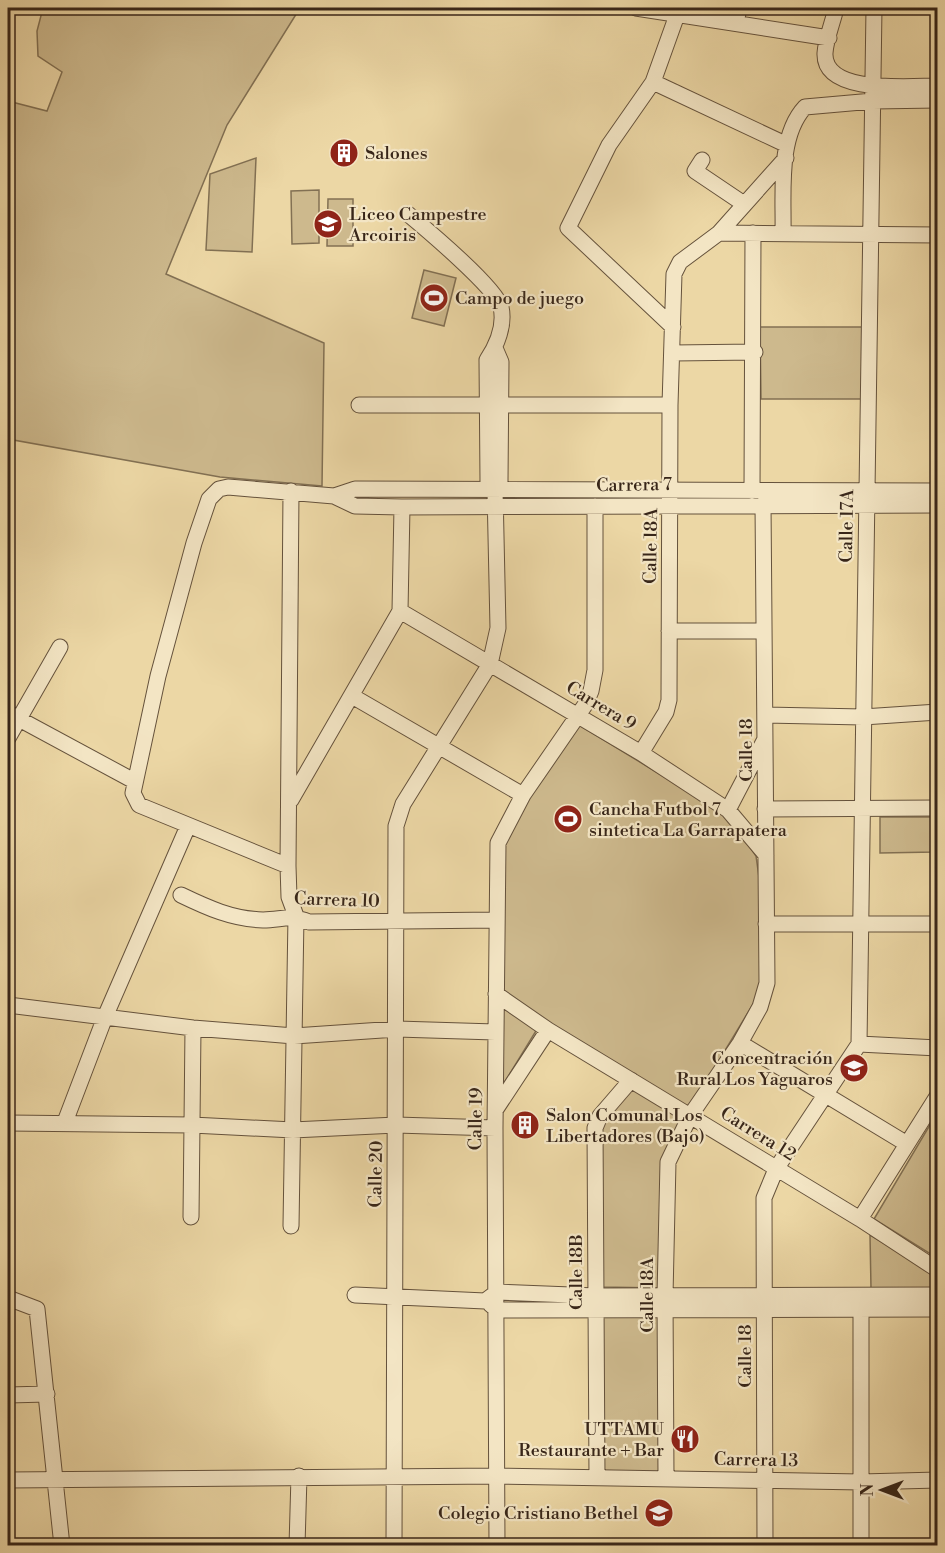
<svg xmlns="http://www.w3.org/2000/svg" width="945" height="1553" viewBox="0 0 945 1553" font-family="'Libre Bodoni',serif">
<rect width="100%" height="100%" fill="#ecd7a5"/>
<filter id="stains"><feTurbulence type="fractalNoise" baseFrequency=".00333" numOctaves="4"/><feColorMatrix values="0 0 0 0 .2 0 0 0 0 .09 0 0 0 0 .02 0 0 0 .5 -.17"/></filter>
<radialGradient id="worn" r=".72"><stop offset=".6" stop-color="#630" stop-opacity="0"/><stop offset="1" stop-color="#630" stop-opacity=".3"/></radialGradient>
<path fill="#cdb98d" stroke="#827053" stroke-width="1.5" d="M43 8H300L227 125 166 274 324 343 322 486 220 477 8 439V101L47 111 62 72 38 56 37 31Z
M256 158 252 252 206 250 210 174Z
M319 190V243L292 244 291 191Z
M328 199H353V246H327Z
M424 270 456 278 444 326 412 318Z
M760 327H864L863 399H761Z
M576 723 730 817 756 856 764 913 761 991 689 1110 501 993 503 844 528 796Z
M880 817H935V852L880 853Z
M501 1004 539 1026 501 1088Z
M631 1087 685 1117 664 1162 661 1288 601 1287 599 1127Z
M937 1113V1258L874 1219Z
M870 1235 937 1274V1288H871Z
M661 1312 663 1474 601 1472 600 1313Z"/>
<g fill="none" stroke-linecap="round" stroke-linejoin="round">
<g stroke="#65523c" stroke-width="17">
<path id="street" d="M636 8 829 38
M836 8C833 22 826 38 825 53 823 95 910 86 938 86
M736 23 739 8
M653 82 785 144
M702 160 695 171 744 204
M408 214C426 229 496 288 501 307 505 325 497 345 487 360L488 481 495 490
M719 233 786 158
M783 233C784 195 777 137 805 107L873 101 938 100
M673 327 568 228 609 145 653 82 677 15
M673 353 755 352
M359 405H670
M291 491 288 866 289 897 296 916 291 1226
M752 491 753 233
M334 496 355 489 938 491
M400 611 641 753 728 810 766 855
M669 631H764
M352 696 523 795
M8 713 134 781
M765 715 863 717 938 712
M8 738 60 647
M641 753 666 712 669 700 670 405 674 274 680 262 719 233 938 235
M291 800 400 611 402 507
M765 809 938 808
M728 810 764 741
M288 866 139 805 133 793 158 676 194 543 209 499 219 489 228 487 334 496 355 506 402 507 938 505
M181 895C208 908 232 919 263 920 282 920 290 914 309 922L497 920
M766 924H938
M496 994 548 1030 860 1219 938 1270
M8 1005 193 1028 294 1036 397 1029 495 1032
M740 1043 907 1144
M859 1044 874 8
M859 1044 938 1048
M496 1109 548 1030
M65 1122 105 1017 188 826
M8 1123 192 1125 293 1130 396 1125 495 1128
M191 1217 193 1028
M860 1219 938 1095
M355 1295 485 1301 497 1292 596 1296 938 1295
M8 1298 37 1309 62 1546
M490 1304 497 1310 938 1309
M8 1395 47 1394
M597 1477 595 1128 600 1116 631 1080
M666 1478 665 1296 668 1162 690 1116 740 1043 760 1007 767 983 763 504
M8 1480 498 1476 861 1482 938 1480
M297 1546 299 1476
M394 1546 396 826 403 804 490 664 498 628 495 490 500 481 501 362 495 348
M497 1546 495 1128 498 843 523 795 585 705 591 691 595 670V506
M765 1546 764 1198 776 1169 859 1044
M861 1546V1300"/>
</g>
<use href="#street" stroke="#f3e5c4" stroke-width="15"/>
</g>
<defs>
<g id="building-disc" transform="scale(1.5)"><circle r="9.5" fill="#8f2418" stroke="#f3e5c4"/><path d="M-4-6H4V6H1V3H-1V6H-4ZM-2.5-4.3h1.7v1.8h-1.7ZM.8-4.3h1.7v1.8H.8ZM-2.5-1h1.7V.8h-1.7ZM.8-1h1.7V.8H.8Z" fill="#fff"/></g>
<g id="school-disc" transform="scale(1.5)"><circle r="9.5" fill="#8f2418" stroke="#f3e5c4"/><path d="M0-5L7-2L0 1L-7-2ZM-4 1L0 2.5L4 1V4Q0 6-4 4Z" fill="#fff"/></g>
<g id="stadium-disc" transform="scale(1.5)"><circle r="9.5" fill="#8f2418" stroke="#f3e5c4"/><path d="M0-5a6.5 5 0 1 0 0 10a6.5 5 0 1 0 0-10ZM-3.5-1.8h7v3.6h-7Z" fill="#fff"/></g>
<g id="restaurant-disc" transform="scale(1.5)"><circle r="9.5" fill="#8f2418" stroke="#f3e5c4"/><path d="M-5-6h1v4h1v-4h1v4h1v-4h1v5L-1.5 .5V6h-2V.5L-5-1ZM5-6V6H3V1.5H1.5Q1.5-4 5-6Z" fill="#fff"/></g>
</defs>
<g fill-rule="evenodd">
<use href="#building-disc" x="344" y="153"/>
<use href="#school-disc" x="328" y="224"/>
<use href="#stadium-disc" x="434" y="298"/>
<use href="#stadium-disc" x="568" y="819"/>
<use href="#school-disc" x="854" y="1068"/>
<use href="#building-disc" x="525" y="1125"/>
<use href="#restaurant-disc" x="685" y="1439"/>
<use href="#school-disc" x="659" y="1513"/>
</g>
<g text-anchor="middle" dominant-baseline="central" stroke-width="4.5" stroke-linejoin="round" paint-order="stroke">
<g font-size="18" fill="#382619" stroke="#f3e5c4" text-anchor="start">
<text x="365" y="153">Salones</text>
<text x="349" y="214">Liceo Campestre<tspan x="349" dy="21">Arcoiris</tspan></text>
<text x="455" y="298">Campo de juego</text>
<text x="589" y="809">Cancha Futbol 7<tspan x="589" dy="21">sintetica La Garrapatera</tspan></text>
<text x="833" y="1058" text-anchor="end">Concentración<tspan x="833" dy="21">Rural Los Yaguaros</tspan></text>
<text x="546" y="1115">Salon Comunal Los<tspan x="546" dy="21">Libertadores (Bajo)</tspan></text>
<text x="664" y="1429" text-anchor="end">UTTAMU<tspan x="664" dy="21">Restaurante + Bar</tspan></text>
<text x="638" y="1513" text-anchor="end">Colegio Cristiano Bethel</text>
</g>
<g font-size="18" fill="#382619" stroke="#f3e5c4">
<text transform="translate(634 485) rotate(-1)">Carrera 7</text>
<text transform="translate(847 526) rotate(-89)">Calle 17A</text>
<text transform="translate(651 546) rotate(-89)">Calle 18A</text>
<text transform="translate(601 706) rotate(31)">Carrera 9</text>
<text transform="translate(746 750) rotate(-90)">Calle 18</text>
<text transform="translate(337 900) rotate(2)">Carrera 10</text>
<text transform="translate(476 1119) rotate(-89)">Calle 19</text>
<text transform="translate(758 1134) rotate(32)">Carrera 12</text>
<text transform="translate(376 1174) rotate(-89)">Calle 20</text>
<text transform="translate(576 1272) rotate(-90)">Calle 18B</text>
<text transform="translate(647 1295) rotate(-90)">Calle 18A</text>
<text transform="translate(745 1356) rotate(-90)">Calle 18</text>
<text transform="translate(756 1460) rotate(1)">Carrera 13</text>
</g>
</g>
<rect width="945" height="1553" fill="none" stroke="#ecd7a5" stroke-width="30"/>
<rect x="9" y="9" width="927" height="1535" fill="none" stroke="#382619" stroke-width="3"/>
<rect x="15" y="15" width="915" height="1523" fill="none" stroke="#382619" stroke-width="1.5"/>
<g transform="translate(882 1490) rotate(270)" stroke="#f3e5c4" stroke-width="4.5" paint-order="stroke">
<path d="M0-4.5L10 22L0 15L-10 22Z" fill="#382619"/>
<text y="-9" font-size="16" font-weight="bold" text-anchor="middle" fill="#382619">N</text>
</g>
<rect width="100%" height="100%" filter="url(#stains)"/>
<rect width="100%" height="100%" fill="url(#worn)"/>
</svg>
